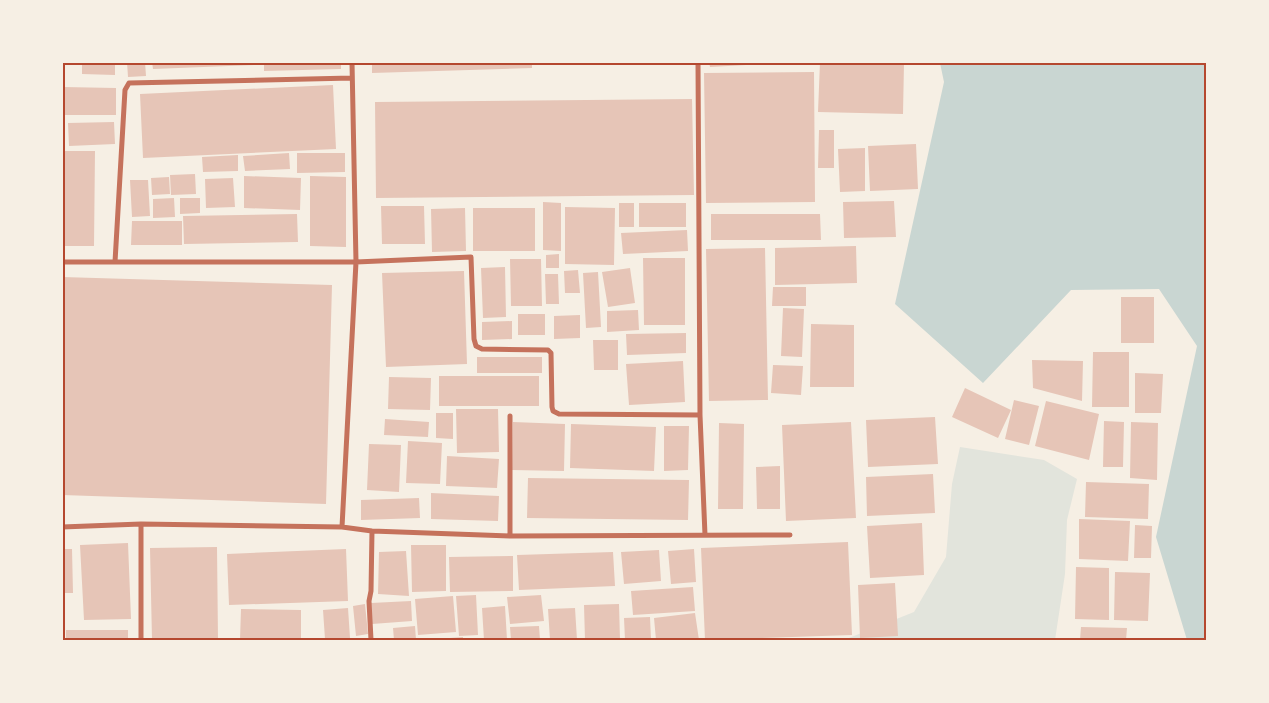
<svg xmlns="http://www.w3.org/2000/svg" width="1269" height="703" viewBox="0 0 1269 703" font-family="'Varela Round',sans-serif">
<rect width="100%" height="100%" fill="#f6efe4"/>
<path fill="#e2e4dc" d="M960 447 1044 460 1077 479 1067 520 1065 574 1055 640H844L914 612 946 557 952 484Z"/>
<path fill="#c9d6d2" d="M940 63H1206V640H1187L1156 537 1197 346 1159 289 1071 290 983 383 895 304 944 82Z"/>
<path fill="#e6c5b7" d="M82 62H115V75L82 74Z
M127 62H145L146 76 128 77Z
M152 62H254V65L153 69Z
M264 62H341V69L264 71Z
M372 62H532V68L372 73Z
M709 62H766V64L710 67Z
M820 62 904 63 903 114 818 112Z
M814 72 815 202 706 203 704 73Z
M333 85 336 149 143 158 140 94Z
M63 87 116 88V115H63Z
M692 99 694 195 376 198 375 102Z
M114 122 115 144 69 146 68 123Z
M819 130H834V168H818Z
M916 144 918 189 870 191 868 146Z
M865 148V191L840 192 838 149Z
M62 151H95L94 246H62Z
M289 153 290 169 245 171 243 156Z
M297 153H345V172L297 173Z
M238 155V171L203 172 202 157Z
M195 174 196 194 171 195 170 175Z
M244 176 301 178 300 210 244 208Z
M310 176 346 177V247L310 246Z
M169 177 170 194 152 195 151 178Z
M233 178 235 207 206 208 205 179Z
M130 180H148L150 216 132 217Z
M174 198 175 217 153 218V199Z
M180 198H200V213L180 214Z
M894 201 896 237 844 238 843 202Z
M543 202 561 203V251L543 250Z
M619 203H634V227H619Z
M639 203H686V227H639Z
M381 206H424L425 244H382Z
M565 207 615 208 614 265 565 264Z
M465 208 466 251 432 252 431 209Z
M473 208H535V251H473Z
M297 214 298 242 184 244 183 216Z
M711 214H820L821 240H711Z
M132 221H182V245H131Z
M687 230 688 251 623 254 621 233Z
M856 246 857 283 775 285V248Z
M765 248 768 400 709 401 706 249Z
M559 254V268H546V255Z
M643 258H685V325H644Z
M510 259H541L542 306H511Z
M505 267 506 317 483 318 481 268Z
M630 268 635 303 608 307 602 272Z
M578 270 580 293H565L564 271Z
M464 271 467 364 386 367 382 273Z
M598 272 601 327 586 328 583 273Z
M545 274H558L559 304H546Z
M62 277 332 285 326 504 62 495Z
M773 287H806V306H772Z
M1121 297H1154V343H1121Z
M783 308 804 309 802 357 781 356Z
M638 310 639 330 607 332V311Z
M518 314H545V335H518Z
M580 315V338L554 339V316Z
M512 321V339L482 340V322Z
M811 324 854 325V387H810Z
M686 333V353L627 355 626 334Z
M593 340H618V370H594Z
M1093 352H1129V407H1092Z
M477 357H542V373H477Z
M1032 360 1083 361 1082 401 1033 388Z
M683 361 685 402 629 405 626 364Z
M773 365 803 366 801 395 771 393Z
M1135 373 1163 374 1161 413H1135Z
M439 376H539V406H439Z
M389 377 431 378 430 410 388 409Z
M965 388 1011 410 998 438 952 417Z
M1014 400 1039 406 1029 445 1005 439Z
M1046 401 1099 414 1089 460 1035 446Z
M456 409H498L499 452 457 453Z
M436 413H453V439L436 438Z
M935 417 938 464 868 467 866 420Z
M385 419 429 422 428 437 384 435Z
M1104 421 1124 422 1123 467H1103Z
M513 422 565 424 564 471 512 470Z
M851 422 856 518 786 521 782 425Z
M1131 422 1158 423 1157 480 1130 478Z
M719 423 744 424 743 509H718Z
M571 424 656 427 654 471 570 468Z
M664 426H689L688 470 664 471Z
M408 441 442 443 440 484 406 483Z
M369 444 401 445 399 492 367 490Z
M447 456 499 459 497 488 446 486Z
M780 466V509H757L756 467Z
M933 474 935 513 867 516 866 477Z
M528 478 689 480 688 520 527 518Z
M1086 482 1149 484 1148 519 1085 517Z
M431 493 499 496 498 521 431 519Z
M419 498 420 518 361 520V500Z
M1079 519 1130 521 1128 561 1079 559Z
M922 523 924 575 870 578 867 526Z
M1135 525 1152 526 1151 558H1134Z
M848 542 852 635 705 640 701 548Z
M128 543 131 619 84 620 80 545Z
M411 545H446V591L412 592Z
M217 547 218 640H152L150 548Z
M62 549H72L73 593H62Z
M346 549 348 601 229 605 227 554Z
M694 549 696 582 671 584 668 551Z
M659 550 661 581 624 584 621 552Z
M406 551 409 596 378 594 379 552Z
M613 552 615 586 519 590 517 555Z
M513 556V591L450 592 449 557Z
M1076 567 1109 568V620L1075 619Z
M1115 572 1150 573 1148 621 1114 620Z
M895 583 898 636 860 638 858 585Z
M693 587 695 611 633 615 631 591Z
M476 595 478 635 459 636 456 596Z
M541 595 544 621 510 624 507 597Z
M453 596 456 632 418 635 415 599Z
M411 601 412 621 372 624 371 603Z
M365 604 368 634 356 636 353 606Z
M619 604 620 640H585L584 605Z
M505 606 507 640H484L482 608Z
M348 608 350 638 325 639 323 610Z
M575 608 577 640H550L548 609Z
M241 609 301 610V640H240Z
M695 613 699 640H656L654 618Z
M650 617 651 640H625L624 618Z
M415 626 416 640H394L393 628Z
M539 626 540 640H511L510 627Z
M1081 627 1127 628 1126 640H1080Z
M66 630H128V640H66Z
M463 637V640H436V639Z"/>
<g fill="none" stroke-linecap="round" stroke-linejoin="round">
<path stroke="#c5725c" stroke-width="5" d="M698 62 700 415 705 535
M62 262H356L471 257 474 339 476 346 482 349 548 350 551 353 552 407 553 411 559 414 700 415
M115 262 125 90 129 83 352 78
M510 416V536
M62 527 141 524 342 527 372 531 510 536 790 535
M342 527 356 262 352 62
M141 640V524
M371 640 369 601 371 591 372 531"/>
</g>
<rect width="1269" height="703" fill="none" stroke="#f6efe4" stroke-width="128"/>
<rect x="64" y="64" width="1141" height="575" fill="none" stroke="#b5482f" stroke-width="2"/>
</svg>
